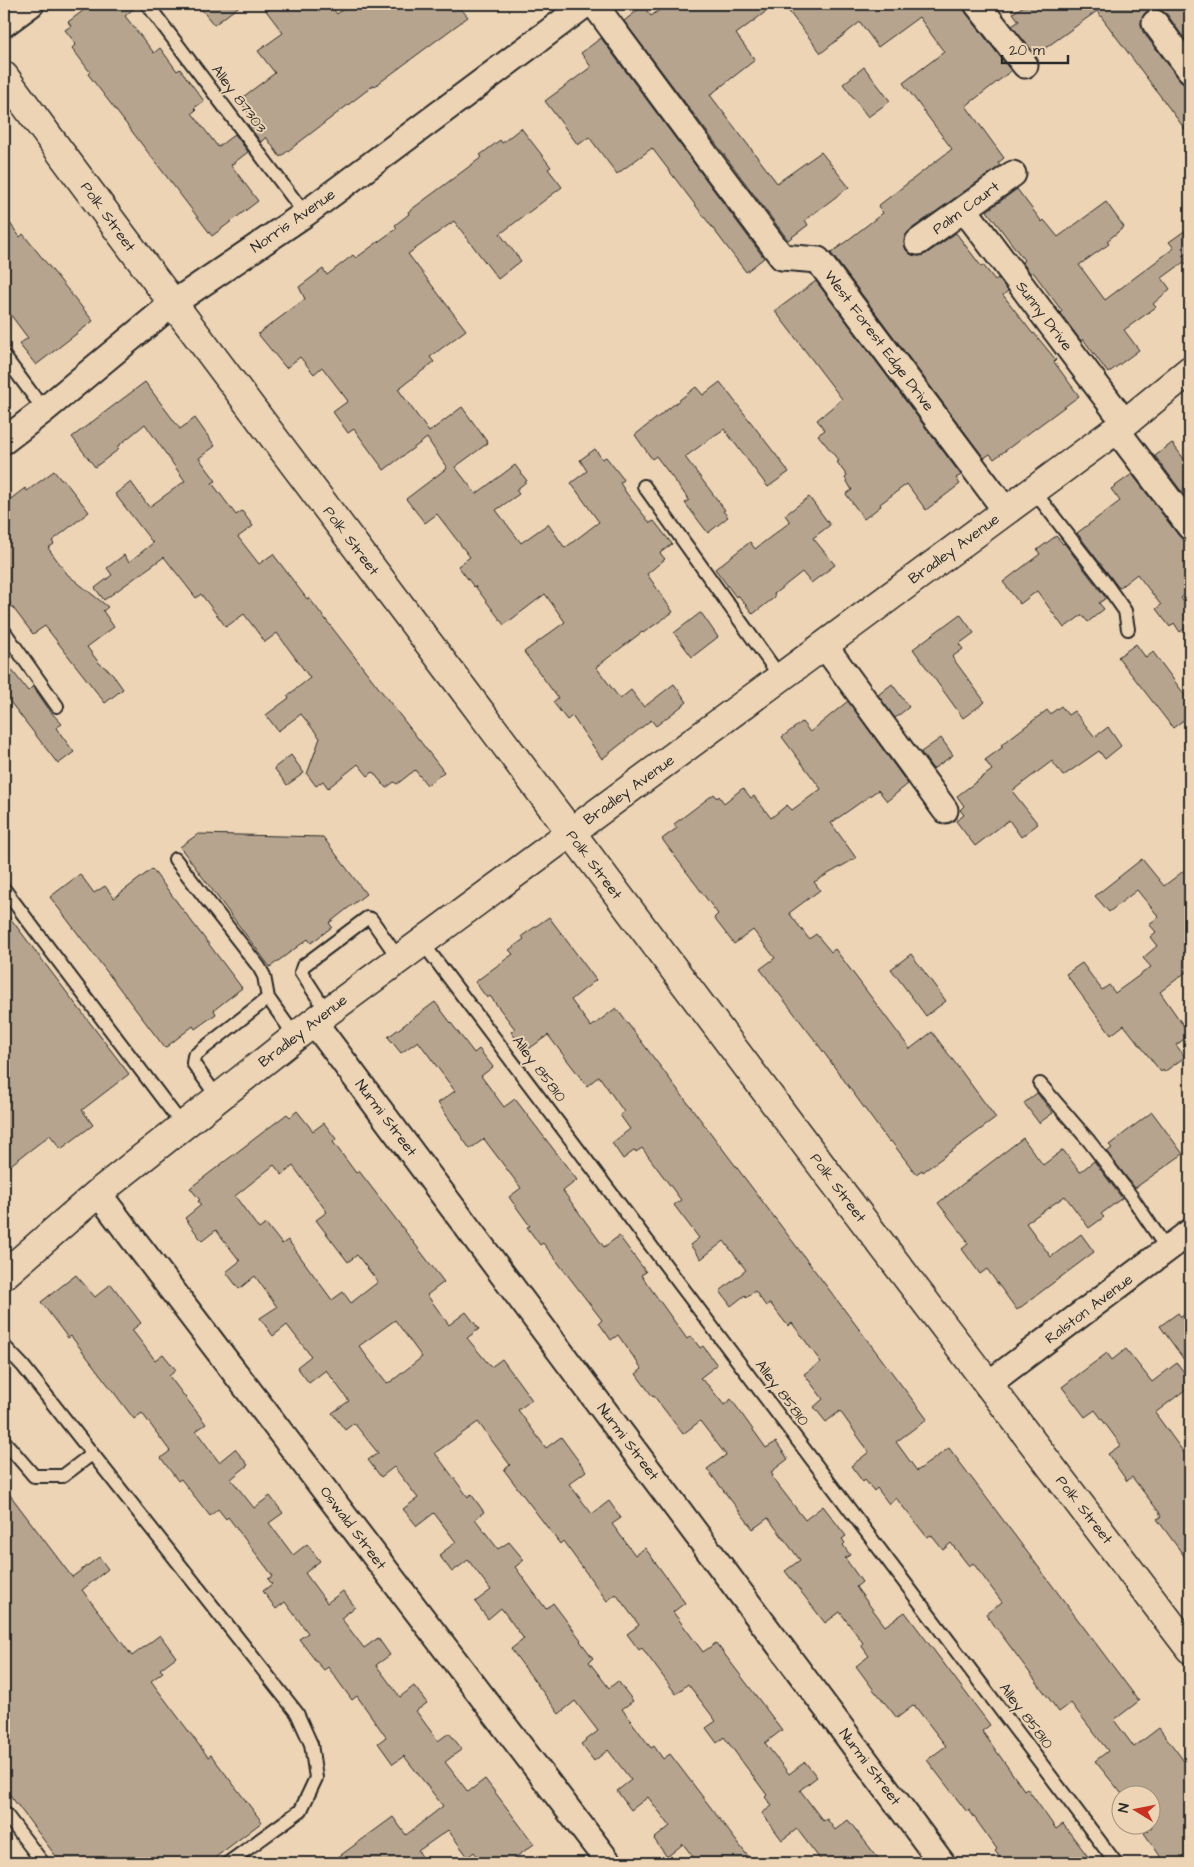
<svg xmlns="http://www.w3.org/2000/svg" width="1194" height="1867" viewBox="0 0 1194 1867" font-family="'Architects Daughter',sans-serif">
<rect width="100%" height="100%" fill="#ecd4b4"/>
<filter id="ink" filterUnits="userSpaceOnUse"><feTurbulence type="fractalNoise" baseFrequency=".02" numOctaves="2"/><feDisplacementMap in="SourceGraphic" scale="10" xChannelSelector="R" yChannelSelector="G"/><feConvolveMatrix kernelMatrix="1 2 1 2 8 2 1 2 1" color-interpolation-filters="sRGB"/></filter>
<g filter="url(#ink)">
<path fill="#b6a48e" stroke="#2b2b2b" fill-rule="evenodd" d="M92 4H139L125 16 154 53 160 48 177 71 180 69 204 101 194 108 196 110 192 113 218 147 235 134 248 152 231 165 258 201 212 236 88 74 90 72 72 48 76 44 65 30 71 26 68 22Z
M197 4H242L214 25Z
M261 4H329L337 14 350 4H457L468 17 375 86 374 85 280 157 266 137 261 142 248 125 254 120 239 100 275 73 258 51 283 33Z
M668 4H776L736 34 755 60 710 95 777 183 821 152 849 187 805 220 808 225 788 240 624 21 643 6 651 16Z
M783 4H961L966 13 1011 71 966 106 1004 158 998 163 1000 166 910 230 905 236 904 243 906 250 912 255 920 256 926 254 956 233 981 266 983 265 995 280 998 278 1008 291 1003 295 1033 334 1034 333 1056 360 1054 362 1079 396 994 459 990 454 984 458 831 253 883 213 878 206 952 149 903 83 944 52 919 17 878 47 860 22 821 53Z
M1027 4H1190V36L1185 40 1167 14 1160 10 1153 9 1146 12 1142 18 1141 24 1143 32 1190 93V136L1097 11 1037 54 1035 52 1034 53 1012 26 1019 21 1013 13Z
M601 38 764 258 746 272 652 148 617 174 589 137 578 145 545 101 591 67 581 53Z
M864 67 890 101 868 117 843 84Z
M521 128 551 167 548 169 562 187 500 234 521 261 498 279 454 221 408 254 466 330 430 357 434 362 398 389 429 432 462 407 488 443 455 467 476 494 515 465 527 481 516 490 519 494 496 510 521 543 548 524 565 548 599 522 571 483 587 471 580 460 595 449 602 459 606 457 624 480 620 483 627 494 650 523 654 521 672 544 660 553 665 559 647 574 673 612 643 633 642 632 596 667 620 699 631 690 644 707 674 684 687 702 656 726 651 720 602 759 572 716 567 720 553 702 558 698 524 652 565 622 545 594 504 625 475 586 474 587 458 566 470 557 437 514 425 523 406 499 447 468 427 438 384 470 354 429 348 433 333 412 348 401 322 367 314 374 300 357 286 368 258 334 305 299 299 287 323 269 327 275 353 255 356 258 397 228 395 225 409 214 408 212 482 157 480 155 500 140 502 143Z
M1017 189 1042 222 1044 220 1058 237 1106 202 1124 227 1107 241 1109 244 1079 265 1105 300 1174 248 1169 242 1190 227V270L1184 262 1162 278 1170 289 1153 304 1156 307 1124 330 1139 350 1108 373 1083 339 1081 341 1060 313 1062 311 1033 272 1031 274 1022 262 1024 260 987 211Z
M4 215 20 237 23 234 93 321 36 365 19 344 28 338 4 306Z
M816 281 961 475 956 478 960 484 926 510 907 484 880 504 881 506 864 519 846 494 852 490 845 478 847 476 837 462 839 461 818 435 825 430 817 420 842 399 775 311Z
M145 382 180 429 195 418 215 446 199 458 216 481 212 483 236 515 242 511 253 526 238 537 259 564 273 554 307 599 309 598 444 772 427 785 415 770 397 784 394 782 386 788 373 772 368 776 358 764 328 788 323 781 316 786 307 774 320 738 301 714 278 731 266 715 289 698 287 696 310 678 277 633 265 642 244 614 226 627 201 594 196 598 164 557 104 600 95 588 112 575 107 568 124 555 129 562 153 543 115 494 131 482 149 507 185 481 145 424 117 447 119 449 95 467 72 437Z
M720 382 789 472 768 487 724 429 711 438 685 457 725 510 723 511 728 517 708 533 685 503 689 500 681 489 656 456 652 459 635 435 696 387 703 395Z
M1172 443 1190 467V503L1155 456Z
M54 471 61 480 63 479 89 512 52 541 54 544 48 548 68 575 108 607 103 611 114 627 87 647 99 663 111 672 123 689 105 703 45 626 33 634 4 596V504L25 488 27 491Z
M1132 474 1179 536 1184 540 1190 541V591L1181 598 1190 610V625L1180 632 1174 623 1170 627 1156 609 1161 605 1137 574 1119 588 1077 533 1120 501 1111 489Z
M809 497 830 525 813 538 835 565 811 583 802 572 774 594 775 597 753 614 738 595 736 597 715 569 750 542 755 549 790 522 785 515Z
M1056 536 1063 544 1064 543 1106 598 1099 603 1104 609 1088 622 1082 615 1064 628 1037 591 1020 604 1003 582 1040 554 1037 550Z
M700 613 702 614 718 637 692 657 674 633Z
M960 614 974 633 959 644 963 649 952 657 985 702 963 718 913 649Z
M1136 644 1146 658 1153 652 1190 702V715L1173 728 1118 657Z
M4 660 28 691 33 686 50 711 62 724 56 728 74 752 58 764 4 694Z
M892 684 909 707 895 718 878 695Z
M848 701 908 784 887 801 878 790 831 823 856 858 814 882 820 890 789 913 809 939 816 934 831 952 835 949 910 1049 932 1032 996 1118 923 1172 922 1170 916 1174 891 1141 889 1142 814 1039 760 969 775 958 753 930 734 944 714 918 718 914 662 839 677 828 674 824 714 794 717 798 719 796 724 803 743 788 751 798 754 796 771 818 787 805 792 810 821 789 782 737 802 722 810 732Z
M1061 706 1068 715 1074 711 1095 737 1108 727 1121 746 1105 759 1099 751 1063 776 1052 761 1012 791 1038 824 1021 837 1009 820 975 846 956 821 964 815 960 810 964 806 957 796 992 770 985 760 1003 747 1001 745 1047 710 1050 714Z
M941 738 953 755 933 769 921 752Z
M291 755 304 773 287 785 274 768Z
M198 834 323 837 366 894 329 923 332 927 311 943 308 939 270 967 180 847Z
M1142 859 1164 886 1190 866V969L1160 992 1190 1035 1176 1045 1185 1057 1164 1072 1163 1070 1161 1072 1124 1025 1111 1035 1066 974 1082 963 1102 990 1109 985 1115 993 1151 967 1143 958 1157 946 1150 937 1156 932 1149 924 1159 917 1137 890 1109 912 1095 896Z
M152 869 242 988 214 1010 216 1014 195 1029 193 1026 165 1048 50 897 80 874 94 893 105 886 114 898Z
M4 910 129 1074 82 1110 93 1125 61 1149 50 1135 4 1170Z
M549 917 596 980 571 1000 591 1027 616 1008 927 1419 896 1442 917 1471 949 1448 1139 1701 1114 1720 1134 1747 1159 1728 1190 1769V1863H1165L1144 1833 1152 1827 1150 1824H1152V1794H1122L1095 1761 1108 1751 1071 1703 1059 1712 986 1614 1002 1602 973 1563 969 1566 951 1543 943 1550 931 1535 927 1537 896 1498 889 1504 877 1488 874 1491 865 1480 863 1482 851 1466 869 1452 840 1411 826 1422 814 1407 823 1399 804 1374 821 1362 792 1323 788 1326 770 1303 766 1306 755 1291 746 1297 745 1295 731 1306 720 1291 746 1270 724 1241 701 1259 690 1245 699 1238 674 1205 681 1200 642 1148 636 1152 635 1150 623 1159 612 1143 630 1129 620 1115 624 1112 599 1076 587 1086 548 1035 526 1051 511 1032 515 1029 490 996 487 998 475 982 513 954 509 950 524 939 522 936Z
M911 954 946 1001 926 1016 891 969Z
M435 1002 474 1053 479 1049 493 1067 481 1076 504 1107 515 1099 577 1180 563 1191 604 1247 619 1236 646 1272 641 1275 687 1339 691 1336 700 1348 703 1346 717 1365 700 1378 708 1385 724 1405 731 1399 766 1448 776 1442 788 1459 771 1472 773 1476 772 1477 805 1520 823 1506 846 1536 842 1539 845 1543 843 1545 850 1555 845 1558 862 1582 856 1587 885 1626 905 1612 990 1725 982 1731 1024 1790 1027 1788 1056 1829 1063 1824 1093 1863H1004L995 1851 997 1849 969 1810 967 1812 927 1760 946 1746 914 1705 897 1718 877 1693H876L856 1666 869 1656 861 1645 863 1643 840 1612 825 1623 785 1571 800 1560 768 1518 753 1529 707 1469 726 1455 700 1421 683 1434 654 1396 653 1397 636 1374 642 1369 618 1335 611 1340 599 1323 602 1320 543 1243 540 1245 527 1227 530 1226 509 1197 521 1188 484 1139 470 1149 438 1103 455 1091 418 1041 401 1053 388 1037Z
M1037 1093 1053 1113 1039 1123 1024 1103Z
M297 1111 313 1131 324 1123 336 1139 333 1142 356 1173 359 1171 444 1282 427 1295 449 1325 466 1312 479 1329 467 1338 491 1367 502 1359 532 1400 518 1410 546 1448 561 1437 586 1471 569 1484 592 1514 609 1501 621 1518 612 1524 635 1555 645 1548 685 1603 673 1612 703 1652 716 1643 782 1730 765 1743 789 1774 805 1762 817 1777 800 1790 823 1821 827 1819 835 1830 848 1820 882 1863H823L797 1829 782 1840 762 1813 772 1806 765 1797 767 1795 724 1737 717 1743 706 1728 716 1721 688 1684 676 1694 642 1648 639 1650 627 1634 639 1625 616 1594 607 1601 563 1541 560 1544 504 1470 510 1465 478 1422 435 1453 468 1497 471 1494 484 1512 475 1519 498 1549 509 1542 524 1560 515 1567 546 1609 553 1603 581 1640 580 1641 593 1658 589 1662 609 1688 618 1681 633 1701 622 1709 651 1748 654 1746 663 1759 670 1754 753 1863H698L683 1844 667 1857 654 1839 670 1826 648 1797 631 1810 617 1791 631 1780 608 1750 594 1761 581 1744 598 1731 575 1701 559 1714 511 1649 524 1639 501 1608 488 1619 475 1602 491 1590 468 1560 452 1572 439 1555 456 1542 434 1513 417 1526 403 1509 418 1498 394 1467 381 1477 368 1460 378 1453 354 1423 345 1430 332 1413 349 1401 326 1370 309 1383 297 1367 311 1356 287 1325 273 1336 260 1318 277 1307 255 1276 239 1289 226 1272 240 1261 216 1230 202 1241 185 1218 201 1205 198 1201 200 1200 190 1188 287 1114 290 1117ZM274 1165 282 1175 293 1166 327 1212 316 1220 348 1262 357 1255 378 1282 351 1303 343 1292 332 1300 288 1240 282 1244 266 1224 259 1229 235 1196ZM395 1320 422 1357 392 1381 387 1383 359 1346Z
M1152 1112 1183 1154 1135 1188 1107 1152 1112 1148 1109 1145Z
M1023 1138 1043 1165 1063 1150 1080 1172 1094 1161 1122 1198 1101 1214 1104 1217 1089 1228 1065 1196 1026 1223 1051 1257 1081 1234 1094 1252 1017 1310 987 1269 980 1274 962 1249 968 1244 966 1241 967 1240 938 1203Z
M76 1275 95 1297 111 1284 141 1323 132 1330 155 1360 163 1354 176 1370 169 1376 206 1424 196 1431 219 1462 235 1449 248 1465 231 1479 254 1508 270 1496 283 1513 269 1523 293 1555 307 1544 320 1561 305 1573 327 1603 343 1591 355 1607 341 1618 364 1648 378 1638 390 1655 376 1665 400 1697 414 1686 427 1703 416 1711 438 1741 449 1733 462 1749 445 1762 468 1792 485 1779 534 1844 508 1863H482L474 1852 468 1857 448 1830 418 1851 427 1863H330L393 1817 406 1835 443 1806 404 1756 393 1764 378 1743 386 1737 357 1696 352 1700 328 1667 324 1670 315 1660 299 1639 308 1633 285 1602 276 1609 263 1591 272 1584 268 1579 273 1576 228 1517 226 1519 218 1509 210 1516 181 1479 178 1481 161 1458 170 1451 142 1413 134 1419 71 1336 68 1338 41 1302Z
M1190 1311V1368L1160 1326 1178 1313 1181 1317Z
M1126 1349 1152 1382 1177 1363 1190 1380V1386L1155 1413 1190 1461V1564L1157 1519 1161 1517 1159 1512 1132 1477 1127 1481 1108 1454 1121 1445 1095 1410 1085 1417 1062 1387 1107 1353 1112 1360Z
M4 1487 72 1577 99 1557 108 1569 82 1590 132 1656 160 1635 176 1657 160 1669 163 1672 151 1681 208 1757 211 1755 262 1822 208 1863H61L4 1787Z"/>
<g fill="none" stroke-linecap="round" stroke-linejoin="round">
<g stroke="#2b2b2b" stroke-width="16">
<path id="service" d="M147 4 305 214
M4 356 44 410
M644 486 781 678
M1033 490 1103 580 1125 611 1128 629
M4 631 57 706
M175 859 259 967 264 976 268 998 295 1036
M4 889 183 1126
M422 942 1116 1863
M327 1012 301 972 303 966 367 918 371 919 399 959
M1040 1084 1089 1141 1131 1196 1167 1249
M218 1098 193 1063 194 1056 268 998
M4 1346 23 1366 297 1713 311 1744 316 1778 301 1810 228 1863
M4 1441 34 1476H63L92 1454
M4 1812 43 1863"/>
</g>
<g stroke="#2b2b2b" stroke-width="29">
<path id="minor" d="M594 4 710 161 782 257 818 260 1006 511
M977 4 1025 65
M1155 23 1190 70
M4 24 31 4
M964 209 1125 423
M918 242 1013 174
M1116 429 1190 527
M4 441 44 410 172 304 305 214 586 4
M824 645 945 810
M314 1022 942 1863
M98 1193 609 1863
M987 1385 1190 1232"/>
</g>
<g stroke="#2b2b2b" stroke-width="31">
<path id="tertiary" d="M4 1275 98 1193 314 1022 1125 423 1190 370"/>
</g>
<g stroke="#2b2b2b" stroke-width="31">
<path id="primary" d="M4 76C163 292 324 504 485 718 718 1030 953 1340 1190 1649"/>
</g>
<use href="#service" stroke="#ecd4b4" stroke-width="12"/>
<use href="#minor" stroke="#ecd4b4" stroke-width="25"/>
<use href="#tertiary" stroke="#ecd4b4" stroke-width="28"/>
<use href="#primary" stroke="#ecd4b4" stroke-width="28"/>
</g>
</g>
<g text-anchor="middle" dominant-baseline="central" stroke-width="4" stroke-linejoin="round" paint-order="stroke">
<g font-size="15" fill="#2b2b2b" stroke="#ecd4b4">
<text transform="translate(239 99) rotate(53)">Alley 87303</text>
<text transform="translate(966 208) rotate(-36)">Palm Court</text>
<text transform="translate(108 217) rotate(54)">Polk Street</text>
<text transform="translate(293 221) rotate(-35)">Norris Avenue</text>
<text transform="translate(1044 316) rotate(53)">Sunny Drive</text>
<text transform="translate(879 341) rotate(53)">West Forest Edge Drive</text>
<text transform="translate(351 541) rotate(53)">Polk Street</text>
<text transform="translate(954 549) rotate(-36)">Bradley Avenue</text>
<text transform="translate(629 790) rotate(-36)">Bradley Avenue</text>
<text transform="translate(594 865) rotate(53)">Polk Street</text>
<text transform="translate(303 1031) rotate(-38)">Bradley Avenue</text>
<text transform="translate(539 1069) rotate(53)">Alley 85810</text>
<text transform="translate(386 1118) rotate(53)">Nurmi Street</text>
<text transform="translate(838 1188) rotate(53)">Polk Street</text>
<text transform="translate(1089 1309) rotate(-37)">Ralston Avenue</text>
<text transform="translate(782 1393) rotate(53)">Alley 85810</text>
<text transform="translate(628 1442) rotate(53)">Nurmi Street</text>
<text transform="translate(1084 1510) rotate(52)">Polk Street</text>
<text transform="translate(353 1528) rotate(53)">Oswald Street</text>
<text transform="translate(1026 1716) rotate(53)">Alley 85810</text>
<text transform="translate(870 1767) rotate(53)">Nurmi Street</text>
</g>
</g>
<rect width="1194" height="1867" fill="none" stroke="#ecd4b4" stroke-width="20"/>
<rect x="10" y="10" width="1174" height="1847" fill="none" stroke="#2b2b2b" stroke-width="2" filter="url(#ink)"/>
<g transform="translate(1136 1810) rotate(280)"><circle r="24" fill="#ecd4b4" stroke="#9f907d"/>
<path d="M0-4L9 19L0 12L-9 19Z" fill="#c8321e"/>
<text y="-8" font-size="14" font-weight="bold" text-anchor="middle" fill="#2b2b2b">N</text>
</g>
<path d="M1002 55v8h66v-8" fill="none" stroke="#2b2b2b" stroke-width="2.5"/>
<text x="1009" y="55" font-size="15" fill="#2b2b2b" stroke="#ecd4b4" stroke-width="4" paint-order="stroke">20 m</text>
</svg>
